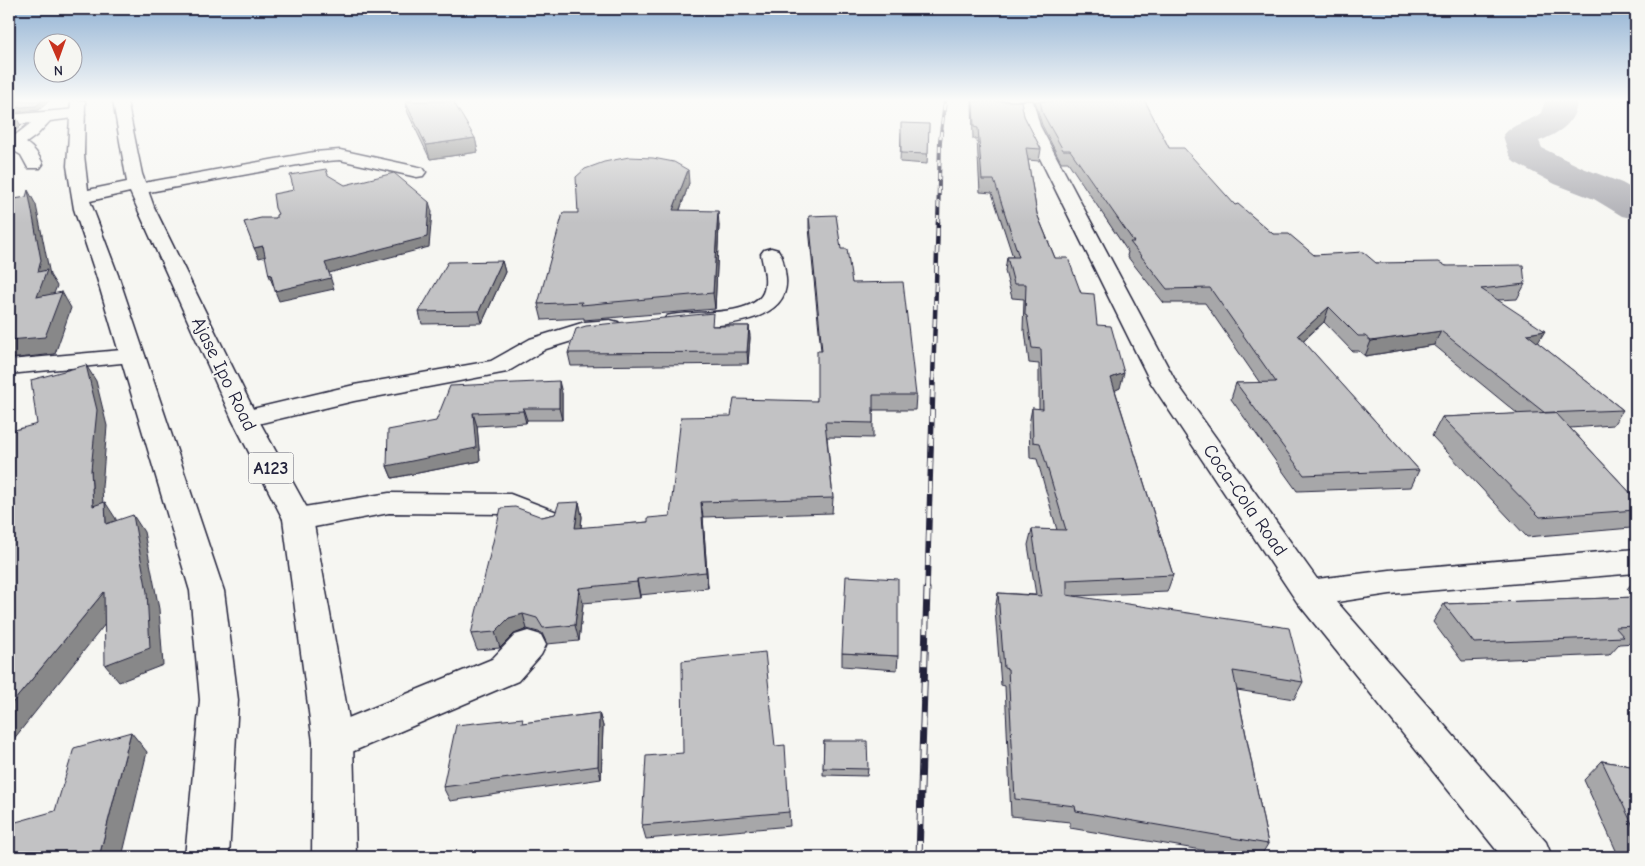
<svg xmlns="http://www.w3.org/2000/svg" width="1645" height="866" viewBox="0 0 1645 866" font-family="'Comic Neue',sans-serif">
<rect width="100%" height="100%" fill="#f6f6f2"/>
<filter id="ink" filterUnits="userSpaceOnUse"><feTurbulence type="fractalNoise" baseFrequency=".02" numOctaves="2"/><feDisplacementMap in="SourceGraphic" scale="10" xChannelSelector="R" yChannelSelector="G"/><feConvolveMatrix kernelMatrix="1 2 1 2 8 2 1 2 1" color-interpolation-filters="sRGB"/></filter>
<g filter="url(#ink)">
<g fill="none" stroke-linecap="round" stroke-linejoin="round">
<path fill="#adadb3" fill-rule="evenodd" d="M1545 101H1577C1576 123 1558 134 1539 141L1542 148 1583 168 1622 183 1636 191V219L1622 216 1594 199 1555 184 1514 162 1509 154 1503 136C1511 124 1529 122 1541 113Z"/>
<g stroke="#22223b" stroke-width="3">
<path id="minor" d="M1019 101H1033L1040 126 1176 382 1317 579 1390 570 1636 549V573L1390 594 1337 602 1546 842 1552 857H1502L1297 602 1151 383 1024 126Z
M77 109 82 111 85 114 82 117 50 121 37 135 26 143C34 148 39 155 43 164L40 168H28L21 155 9 148V140L31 123 9 125V115Z
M340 150 423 168 426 172 423 176 417 177 340 160 314 162 138 194 132 193 129 189 132 185 138 184 314 152Z
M771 248 778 250C784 258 785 270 786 279 790 327 707 326 675 328L667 326 663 321 667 316C690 310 751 318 763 293 768 281 763 266 761 254L764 250Z
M610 320 618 322 622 327 618 332 588 336 546 349 507 372 354 401 245 427 235 425 232 419 235 413 354 385 491 361 530 339 585 322Z
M133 349 142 351 145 356 142 361 9 374V360Z
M389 493 510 494 557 512 561 520 557 528 546 531 506 514 389 513 298 530 287 527 283 519 287 511 298 508Z
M528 631 541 635 546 645 541 655 518 681 347 754 333 759 319 754 313 742 319 730 492 659 515 635Z"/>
</g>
<g stroke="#22223b" stroke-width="3">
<path id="highway" d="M71 101H85L84 155 88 190 127 182 113 101H127L142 174 154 207 258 419 313 519 353 742 356 857H312L313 742 283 519 232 419 130 192 90 201 118 275 224 591 238 700 229 857H185L200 700 190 591 96 275 74 209 67 166Z"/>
</g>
<use href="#minor" fill="#f6f6f2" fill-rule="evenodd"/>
<use href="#highway" fill="#f6f6f2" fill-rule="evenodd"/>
<g stroke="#22223b" stroke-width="4">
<path id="rail-far3" d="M938 222 940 141 945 101"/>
</g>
<g stroke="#22223b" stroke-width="4.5">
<path id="rail-far2" d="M933 381 938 221"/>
</g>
<g stroke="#22223b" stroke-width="5.5">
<path id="rail-far1" d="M927 590 933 380"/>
</g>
<g stroke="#22223b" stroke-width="7">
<path id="rail" d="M919 857 927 589"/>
</g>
<use href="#rail-far3" stroke="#f6f6f2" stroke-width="2.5" stroke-dasharray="7" stroke-linecap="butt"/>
<use href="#rail-far2" stroke="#f6f6f2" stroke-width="3" stroke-dasharray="9" stroke-linecap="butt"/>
<use href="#rail-far1" stroke="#f6f6f2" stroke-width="4" stroke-dasharray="12" stroke-linecap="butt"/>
<use href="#rail" stroke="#f6f6f2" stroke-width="5" stroke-dasharray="16" stroke-linecap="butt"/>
</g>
<path fill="#a7a7a9" stroke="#22223b" d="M405 101 475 138 478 152 430 159 408 113Z
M972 101H1021L1024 116 1041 149 1039 161 1028 160 1037 214 1055 258 1081 293 1097 325 1120 388 1115 390 1173 575 1167 592 1074 596 1303 682 1294 699 1237 690 1268 844 1260 857H1243L1070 828V822L1011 816 1005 686 1001 685 995 610 998 593 1036 595 1028 545 1032 529 1057 530 1037 459 1030 458 1029 424 1032 408 1039 409V364L1029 363 1025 330H1023L1024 299 1012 298 1005 271 1007 257H1013L992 193 980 192 977 139H973Z
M1035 101H1145L1169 148 1235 205 1273 234 1314 255 1376 263 1446 266 1525 284 1517 299 1498 300 1538 343 1623 410 1613 425 1570 428 1636 499V521L1631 528 1527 537 1432 436 1442 417 1518 414 1434 345 1365 356 1359 351H1352L1324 322 1303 341 1419 470 1411 487 1297 491 1231 399 1236 383H1260L1205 303H1164L1127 256 1128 252 1068 162H1061L1042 125Z
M929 124 927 164 900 162 901 132Z
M689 183 680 210 719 225 715 309 584 320V318L542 320 538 304 578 213Z
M809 216 841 249 852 283 916 395 915 410H873V438L827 437 833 498 832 513 703 517 708 588 640 595V598L583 603 579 641 547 644 542 633 527 629 514 634 500 648 477 650 471 634 542 517 555 514 579 502 582 517 581 528 648 522 670 516 731 416 817 401 821 351 809 228Z
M502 261 505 272 482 323 422 324 419 312Z
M714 326H749L750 338 748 364 571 366 568 353Z
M562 393V420H527L526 423 477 426 480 461 392 478 387 466 436 421Z
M1636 578V643L1619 644 1609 655 1462 661 1433 622 1444 604 1636 597 1627 589Z
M842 653 898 656 897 670 842 666Z
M599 713 603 726 601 779 450 801 443 787 524 723Z
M824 741 868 769 867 776 823 775Z
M775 746 789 812 790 826 646 839 642 825 683 753Z
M1602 761 1636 767V857H1619L1584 780Z"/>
<path fill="#888889" stroke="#22223b" d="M42 101H49L39 110 10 113 9 110V108Z
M16 117 21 126 9 136V123Z
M475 138 478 152 430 159 426 145Z
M688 170 689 183 675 224 673 210Z
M28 190 36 205 50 275 57 286 46 313 37 297Z
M429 202 432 212 429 247 329 273 334 289 279 301 275 291Z
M718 211 719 225 715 309 713 293Z
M14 231 9 249V232Z
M263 246 267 256 259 258 254 248Z
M502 261 505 272 482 323 479 311Z
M271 274 275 285H273L269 275Z
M62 292 71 308 55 354 9 359V340Z
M1329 307 1324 322 1292 350 1298 335Z
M749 326 750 338 748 364 747 352Z
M1441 331 1434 345 1365 356 1371 341Z
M1545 331 1536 346 1527 334Z
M86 365 96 381 107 426 102 487 104 523 93 506Z
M9 367 15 375 9 380Z
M1124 373 1120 388 1108 394 1111 378Z
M559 381 562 393V420L559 408Z
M523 408 527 420 526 423 523 411Z
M473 413 477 426 480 461 392 478 387 466Z
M105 502 116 519 118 541 106 524Z
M579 502 582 517 579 544 575 528Z
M701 502 703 517 708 588 706 572Z
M133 515 144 532 159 609 163 665 119 682 105 665Z
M637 579 640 595V598L637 582Z
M579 588 583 603 579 641 575 625Z
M104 592 117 609 9 745V707Z
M523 614 527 629 514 634 500 648 495 632 509 618Z
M599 713 603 726 601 779 598 766Z
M131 732 147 752 122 857H99Z"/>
<path fill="#c2c2c4" stroke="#22223b" d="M11 101H42L36 106 9 108Z
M405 101H453L475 138 426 145Z
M973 101H1021L1024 116 1041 149 1026 148 1037 214 1055 258H1068L1081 293 1094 294 1097 325 1111 326 1124 373 1111 378 1173 575 1067 580V595L1289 628 1303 682 1233 671 1268 844 1076 811 1075 806 1015 799 1008 669 1004 668 998 593 1042 596 1032 529 1066 530 1040 443 1033 442 1032 408 1043 409 1041 349 1032 348 1027 316 1025 315 1026 284H1014L1007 257H1019L994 180H982L978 128 974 127Z
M1040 101H1145L1169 148H1184L1235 205 1238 204 1273 234H1289L1314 255 1363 252 1376 263 1439 262 1446 266 1523 265 1525 284 1481 289 1545 331 1527 334 1623 410 1545 413 1441 331 1371 341 1365 336H1358L1329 307 1298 335 1419 470 1304 475 1236 383 1276 382 1210 288 1167 289 1130 242H1134L1070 150H1063L1043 114Z
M16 117 9 123V118Z
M901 123 929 124 928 154 901 153Z
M629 157 653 158 674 162 688 170 673 210 718 211 713 293 581 305 582 302 538 304 563 213H578L576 177 585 169 604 162Z
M326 169 328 175 345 185 394 173 429 202 427 237 325 263 331 278 275 291 271 274 269 275 263 246 254 248 244 222 261 218H276V215L278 214 275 208 273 194 294 190 290 175Z
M28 190 41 260 38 272 47 270 37 297 62 292 45 337 9 340V247L14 231 9 232V200L26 197Z
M836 215 841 249H847L852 283 903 282 916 395H873V423L825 422 833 498 701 502 706 572 637 579V582L579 588 575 625 543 628 537 618 523 614 509 618 495 632 471 634 501 508 515 507 542 517 555 514 559 503 579 502 575 528 648 522V518L670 516 681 417 731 416 734 399 817 401V351H822L809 216Z
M502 261 479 311 419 312 448 262Z
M713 313 712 326H749L747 352 568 353 576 329 586 326Z
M86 365 97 410 91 470 93 506 105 502 106 524 133 515 147 592 150 648 105 665 104 592 9 707V460L11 431 37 424 31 380Z
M559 381V408H523V411L473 413 476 448 387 466 388 430 436 421 450 386Z
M1555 412 1636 499V510L1540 517 1442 417Z
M846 576 898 579V656L842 653Z
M1636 597V626L1615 627 1624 637 1474 643 1444 604Z
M765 652 775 746 785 745 789 812 642 825 646 756 683 753 682 661Z
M599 713 598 766 443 787 456 725 523 718 522 723Z
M131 732 99 857H9V824L55 811 74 748Z
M824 741H867L868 769 823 768Z
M1602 761 1636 767V832Z"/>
</g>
<linearGradient id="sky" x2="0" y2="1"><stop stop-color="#90b1d3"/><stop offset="0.45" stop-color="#fbfbf9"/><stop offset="1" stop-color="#fbfbf9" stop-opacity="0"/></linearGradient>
<rect width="1645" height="223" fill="url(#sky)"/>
<g text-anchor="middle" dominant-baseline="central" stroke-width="4" stroke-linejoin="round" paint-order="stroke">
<rect fill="#f6f6f2" stroke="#626272" stroke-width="1" x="248.5" y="452.5" width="45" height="31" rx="4"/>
<g font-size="18" font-weight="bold" fill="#22223b">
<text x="271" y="468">A123</text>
</g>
<g font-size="19" fill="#22223b" stroke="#f6f6f2">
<text transform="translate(224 374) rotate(64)">Ajase Ipo Road</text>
<text transform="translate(1245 500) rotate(55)">Coca-Cola Road</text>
</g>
</g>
<rect width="1645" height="866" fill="none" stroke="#f6f6f2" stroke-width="30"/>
<rect x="15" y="15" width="1615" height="836" fill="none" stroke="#22223b" stroke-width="2" filter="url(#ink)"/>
<g transform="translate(58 58) rotate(178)"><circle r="24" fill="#f6f6f2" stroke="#a1a1a9"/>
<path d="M0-4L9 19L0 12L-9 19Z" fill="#c8321e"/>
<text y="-8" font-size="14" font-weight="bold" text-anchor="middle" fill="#22223b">N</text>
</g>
</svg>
